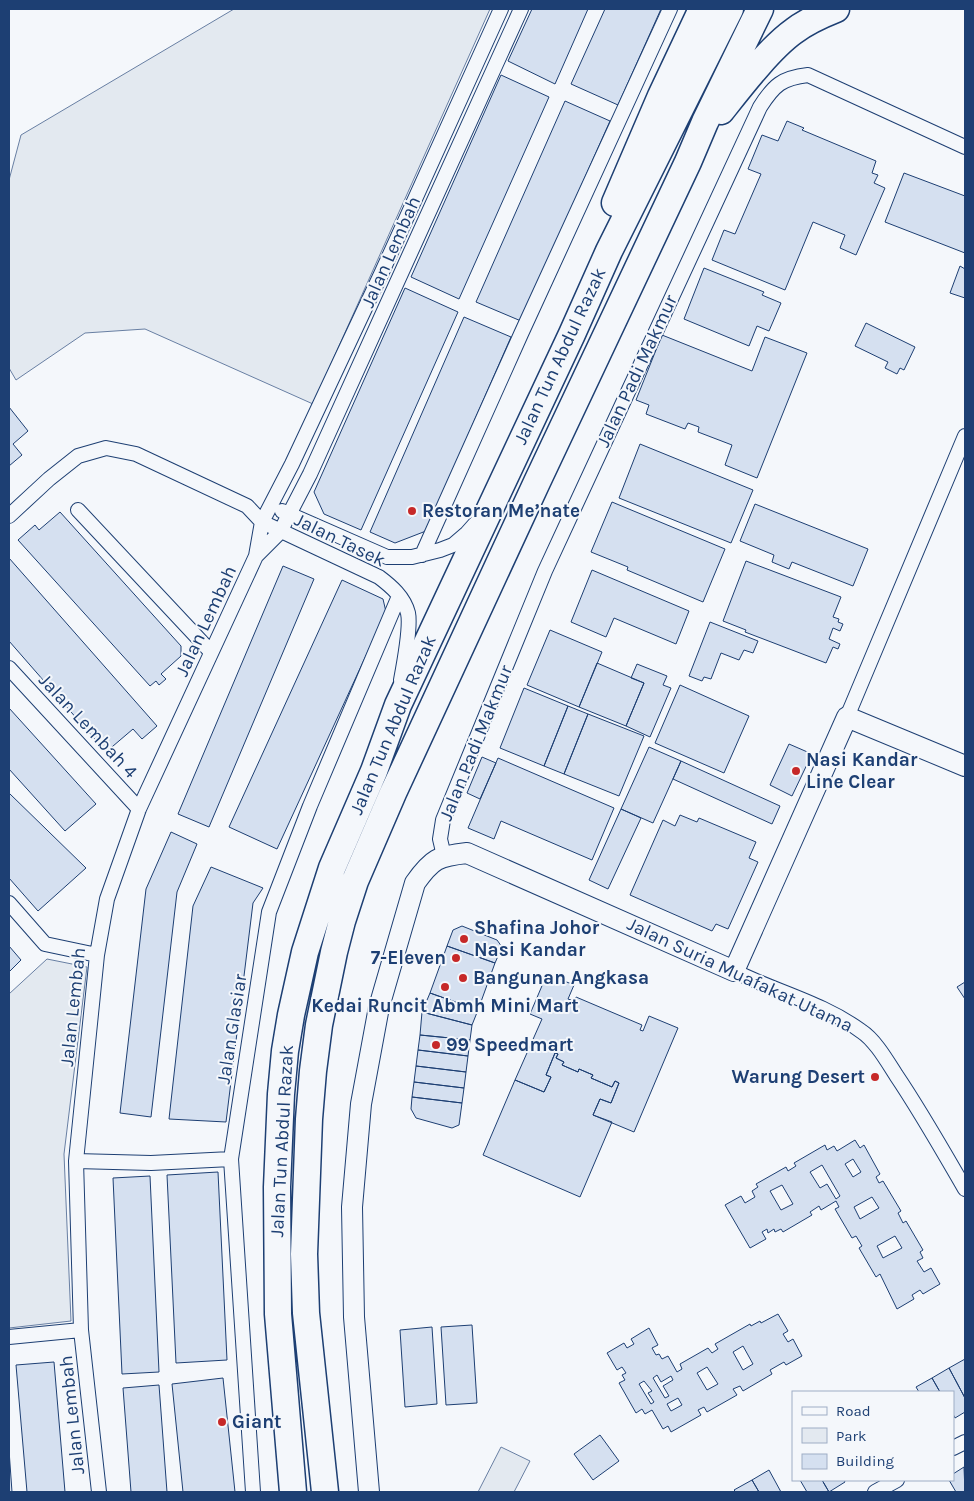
<svg xmlns="http://www.w3.org/2000/svg" width="974" height="1501" viewBox="0 0 974 1501" font-family="Karla,sans-serif">
<rect width="100%" height="100%" fill="#f4f7fb"/>
<path fill="#e3e9f0" stroke="#687fa3" d="M234 9H490L313 404 145 329 85 333 16 380 9 368V180L21 135Z
M47 959 87 967 64 1154 71 1321 9 1328V994Z
M501 1447 530 1461 514 1492H478Z"/>
<path fill="#d5e0f0" stroke="#1d3f73" fill-rule="evenodd" d="M532 9H588L555 84 508 61Z
M605 9H661L618 105 571 84Z
M501 75 549 97 459 299 411 277Z
M565 101 610 121 521 321 476 302Z
M787 121 804 128 802 130 876 161 872 173 878 175 874 183 885 188 856 255 840 248 845 235 813 222 785 290 712 260 724 230 735 234 761 174 748 169 762 135 778 141Z
M904 173 965 196V253L885 222Z
M960 266 965 269V298L950 293Z
M704 268 764 292 762 295 781 303 769 331 757 326 749 346 684 319Z
M405 288 458 312 361 530 324 514 314 492Z
M464 317 511 337 426 531 395 543 370 532Z
M866 323 915 347 904 370 900 368 897 374 885 368 888 362 855 346Z
M662 335 752 371 765 337 807 353 757 478 725 465 732 445 698 432 699 427 688 423 685 429 646 414 649 405 636 400Z
M9 407 28 431 13 444 22 455 9 466Z
M640 444 753 490 731 543 619 498Z
M612 502 725 549 703 602 627 570 628 567 591 552Z
M755 504 868 549 853 586 792 562 789 569 772 562 774 555 740 541Z
M60 512 181 646V656L161 674 166 679 159 685 156 681 150 686 18 540 35 525 39 530Z
M9 558 157 726 142 739 133 729 106 752 9 641Z
M746 561 841 597 833 617 839 619 838 622 843 624 840 631 833 628 829 639 840 644 838 649 833 647 826 663 745 632 746 630 723 621Z
M283 566 314 579 209 827 178 814Z
M592 570 689 611 676 644 614 618 606 637 571 622Z
M342 580 383 599 386 612 277 849 229 827Z
M710 622 758 641 753 653 744 650 739 660 721 653 711 679 704 677 702 681 689 676Z
M550 630 602 652 579 707 527 685Z
M597 663 644 683 626 726 579 707Z
M637 664 667 676 663 685 671 688 650 737 626 726 644 683 631 678Z
M680 685 749 716 724 773 655 743Z
M524 688 568 706 544 766 500 748Z
M568 706 588 714 564 774 544 766Z
M9 708 96 804 65 831 9 769Z
M588 714 644 736 619 796 564 774Z
M789 744 812 754 792 796 770 785Z
M649 747 681 761 653 823 621 809Z
M482 757 496 763 480 799 467 793Z
M498 758 614 808 592 860 501 821 494 839 468 828Z
M681 761 780 806 772 824 673 779Z
M9 793 86 868 38 911 9 878Z
M621 809 641 818 608 889 589 880Z
M680 815 697 822 699 818 756 842 749 858 758 862 728 929 716 924 712 931 630 895 663 820 675 826Z
M171 832 197 844 177 892 151 1117 120 1113 146 889Z
M211 867 263 888 253 903 226 1122 169 1119 193 906Z
M462 926 497 940 502 947 495 963 447 946 453 930Z
M9 946 21 960 9 972Z
M447 946 495 963 478 1010 430 993Z
M547 974 574 985 568 999 574 1001 576 997 642 1025 640 1030 643 1031 649 1016 678 1028 634 1132 593 1115 600 1099 611 1103 619 1083 615 1081 612 1087 591 1078 593 1075 579 1069 578 1072 562 1065 564 1062 556 1058 558 1054 555 1053 546 1075 551 1077 544 1092 515 1080 542 1019 530 1014Z
M965 982V999L957 987Z
M430 993 478 1010 472 1025 422 1012Z
M422 1012 472 1025 470 1040 420 1035Z
M420 1035 470 1040 468 1056 418 1050Z
M418 1050 468 1056 466 1072 416 1066Z
M555 1053 558 1054 556 1058 564 1062 562 1065 578 1072 579 1069 593 1075 591 1078 612 1087 615 1081 619 1083 611 1103 600 1099 593 1115 612 1122 580 1197 483 1155 515 1080 544 1092 551 1077 546 1075Z
M416 1066 466 1072 464 1088 414 1082Z
M414 1082 464 1088 462 1103 412 1097Z
M412 1097 462 1103 459 1125 452 1128 416 1118 411 1109Z
M855 1140 860 1148 864 1145 880 1174 876 1177 879 1183 883 1181 901 1211 898 1213 903 1223 906 1221 923 1250 920 1252 923 1258 917 1261 924 1272 931 1268 940 1284 923 1294 920 1290 912 1295 914 1299 897 1309 880 1274 876 1277 859 1248 862 1246 856 1236 852 1238 835 1209 839 1207 836 1201 821 1210 819 1206 810 1212 812 1215 783 1232 781 1229 775 1232 774 1229 768 1233 767 1229 762 1232 766 1239 750 1248 725 1205 741 1196 745 1203 755 1197 752 1191 758 1187 756 1184 786 1167 788 1171 796 1166 794 1163 825 1145 827 1150 834 1146 837 1151ZM853 1159 861 1172 853 1177 845 1164ZM822 1165 840 1196 836 1199 827 1184 820 1188 810 1172ZM782 1185 793 1204 781 1210 770 1191ZM872 1197 879 1208 860 1219 854 1207ZM895 1236 902 1248 883 1258 877 1246Z
M218 1172 227 1360 176 1363 167 1175Z
M150 1176 159 1372 122 1374 113 1178Z
M778 1314 788 1331 783 1334 788 1342 793 1339 802 1356 786 1365 784 1362 770 1370 772 1374 743 1391 740 1386 733 1389 737 1395 707 1412 704 1407 698 1410 701 1415 671 1432 668 1426 663 1429 652 1410 645 1414 642 1409 636 1413 619 1383 625 1380 622 1375 626 1373 622 1367 617 1370 607 1353 624 1343 627 1348 634 1344 631 1339 649 1328 658 1345 652 1348 656 1355 659 1354 662 1359 668 1356 677 1372 682 1369 680 1364 708 1348 712 1353 718 1349 715 1344 750 1324 751 1326 760 1321 761 1323ZM743 1346 753 1364 743 1370 733 1352ZM707 1367 718 1384 707 1390 697 1373ZM657 1375 661 1382 671 1376 673 1380 663 1386 669 1396 665 1398 653 1378ZM644 1381 652 1391 648 1393 654 1402 651 1404 639 1384ZM678 1398 682 1405 671 1411 667 1404Z
M472 1325 477 1403 446 1405 441 1327Z
M432 1327 437 1404 405 1407 400 1330Z
M965 1359V1398L949 1368Z
M54 1362 65 1492H27L16 1365Z
M949 1368 965 1398V1412L955 1418 953 1414V1392H940L932 1378Z
M223 1378 235 1492H183L172 1384Z
M932 1378 940 1392H919L916 1387Z
M159 1385 167 1492H131L123 1388Z
M600 1435 619 1461 593 1480 574 1454Z
M9 1450 12 1492H9Z
M964 1467 965 1492H956L949 1480H953V1474Z
M769 1470 781 1492H759L752 1480Z
M752 1480 759 1492H736L734 1490Z
M800 1480H822L829 1492H807Z
M822 1480H844L845 1482 829 1492Z"/>
<g fill="none" stroke-linecap="round" stroke-linejoin="round">
<g stroke="#1d3f73" stroke-width="16">
<path id="street" d="M78 510 211 652
M282 511 387 557H412L440 550 453 545 467 533 475 524
M9 516 49 479 78 456 106 448 136 454 247 506 262 522 379 577C391 586 404 597 408 613 411 627 404 664 401 680
M422 555 521 334 670 9
M256 556 280 532 310 474 521 9
M9 668 139 809
M847 717 965 436
M444 856 440 839 443 820 545 571 760 107C774 85 782 78 808 75L965 147
M9 903 45 944 97 955
M734 971C776 992 823 1003 861 1031 875 1040 887 1061 896 1075 921 1112 943 1151 965 1189
M76 1161 151 1163 231 1159
M9 1337 81 1330
M953 1448 965 1442
M99 1492 81 1330 76 1161 97 955 107 899 139 809 256 556 262 522 292 464 382 272 501 9
M253 1492 231 1159 269 912 310 806 399 596
M875 1492 897 1480"/>
</g>
<g stroke="#1d3f73" stroke-width="22">
<path id="secondary" d="M369 1492 354 1317 352 1207 361 1104 379 1007 415 883C432 859 438 856 467 853L734 971 847 717 965 766"/>
</g>
<g stroke="#1d3f73" stroke-width="29">
<path id="highway" d="M721 111C740 87 770 48 794 31 807 21 821 15 836 9
M615 203 661 96 702 9
M293 1492 278 1314 277 1187 281 1094 285 1051 291 1015 305 952 332 868 374 771 398 705 572 334 609 251 730 9
M325 1492 306 1313 304 1254 309 1119 313 1071 319 1025 334 952 342 921 355 881 393 793 537 482 688 162 705 122 760 9"/>
</g>
<use href="#street" stroke="#f4f7fb" stroke-width="14"/>
<use href="#secondary" stroke="#f4f7fb" stroke-width="20"/>
<use href="#highway" stroke="#f4f7fb" stroke-width="26"/>
</g>
<g fill="#c62828" stroke="#f4f7fb" stroke-width="2">
<circle cx="412" cy="511" r="5"/>
<circle cx="796" cy="771" r="5"/>
<circle cx="464" cy="939" r="5"/>
<circle cx="456" cy="958" r="5"/>
<circle cx="463" cy="978" r="5"/>
<circle cx="445" cy="987" r="5"/>
<circle cx="436" cy="1045" r="5"/>
<circle cx="875" cy="1077" r="5"/>
<circle cx="222" cy="1422" r="5"/>
</g>
<g text-anchor="middle" dominant-baseline="central" stroke-width="4" stroke-linejoin="round" paint-order="stroke">
<g font-size="19" fill="#1d3f73" stroke="#f4f7fb">
<text transform="translate(391 252) rotate(-66)">Jalan Lembah</text>
<text transform="translate(560 356) rotate(-65)">Jalan Tun Abdul Razak</text>
<text transform="translate(637 371) rotate(-65)">Jalan Padi Makmur</text>
<text transform="translate(340 540) rotate(26)">Jalan Tasek</text>
<text transform="translate(206 621) rotate(-65)">Jalan Lembah</text>
<text transform="translate(393 725) rotate(-67)">Jalan Tun Abdul Razak</text>
<text transform="translate(88 726) rotate(47)">Jalan Lembah 4</text>
<text transform="translate(476 743) rotate(-68)">Jalan Padi Makmur</text>
<text transform="translate(740 975) rotate(25)">Jalan Suria Muafakat Utama</text>
<text transform="translate(73 1007) rotate(-84)">Jalan Lembah</text>
<text transform="translate(232 1029) rotate(-81)">Jalan Glasiar</text>
<text transform="translate(282 1141) rotate(-87)">Jalan Tun Abdul Razak</text>
<text transform="translate(72 1415) rotate(-96)">Jalan Lembah</text>
</g>
<g font-size="19" font-weight="bold" fill="#1d3f73" stroke="#f4f7fb" text-anchor="start">
<text x="422" y="511">Restoran Me’nate</text>
<text x="806" y="760">Nasi Kandar<tspan x="806" dy="22">Line Clear</tspan></text>
<text x="474" y="928">Shafina Johor<tspan x="474" dy="22">Nasi Kandar</tspan></text>
<text x="446" y="958" text-anchor="end">7-Eleven</text>
<text x="473" y="978">Bangunan Angkasa</text>
<text x="445" y="1006" text-anchor="middle">Kedai Runcit Abmh Mini Mart</text>
<text x="446" y="1045">99 Speedmart</text>
<text x="865" y="1077" text-anchor="end">Warung Desert</text>
<text x="232" y="1422">Giant</text>
</g>
</g>
<rect width="974" height="1501" fill="none" stroke="#1d3f73" stroke-width="20"/>
<rect x="792" y="1391" width="162" height="90" fill="#f4f7fb" stroke="#9eadc5"/>
<rect x="802" y="1407" width="25" height="8" fill="#f4f7fb" stroke="#9eadc5"/>
<text x="836" y="1416" font-size="15" fill="#1d3f73">Road</text>
<rect x="802" y="1428" width="25" height="15" fill="#e3e9f0" stroke="#9eadc5"/>
<text x="836" y="1441" font-size="15" fill="#1d3f73">Park</text>
<rect x="802" y="1454" width="25" height="15" fill="#d5e0f0" stroke="#9eadc5"/>
<text x="836" y="1466" font-size="15" fill="#1d3f73">Building</text>
</svg>
